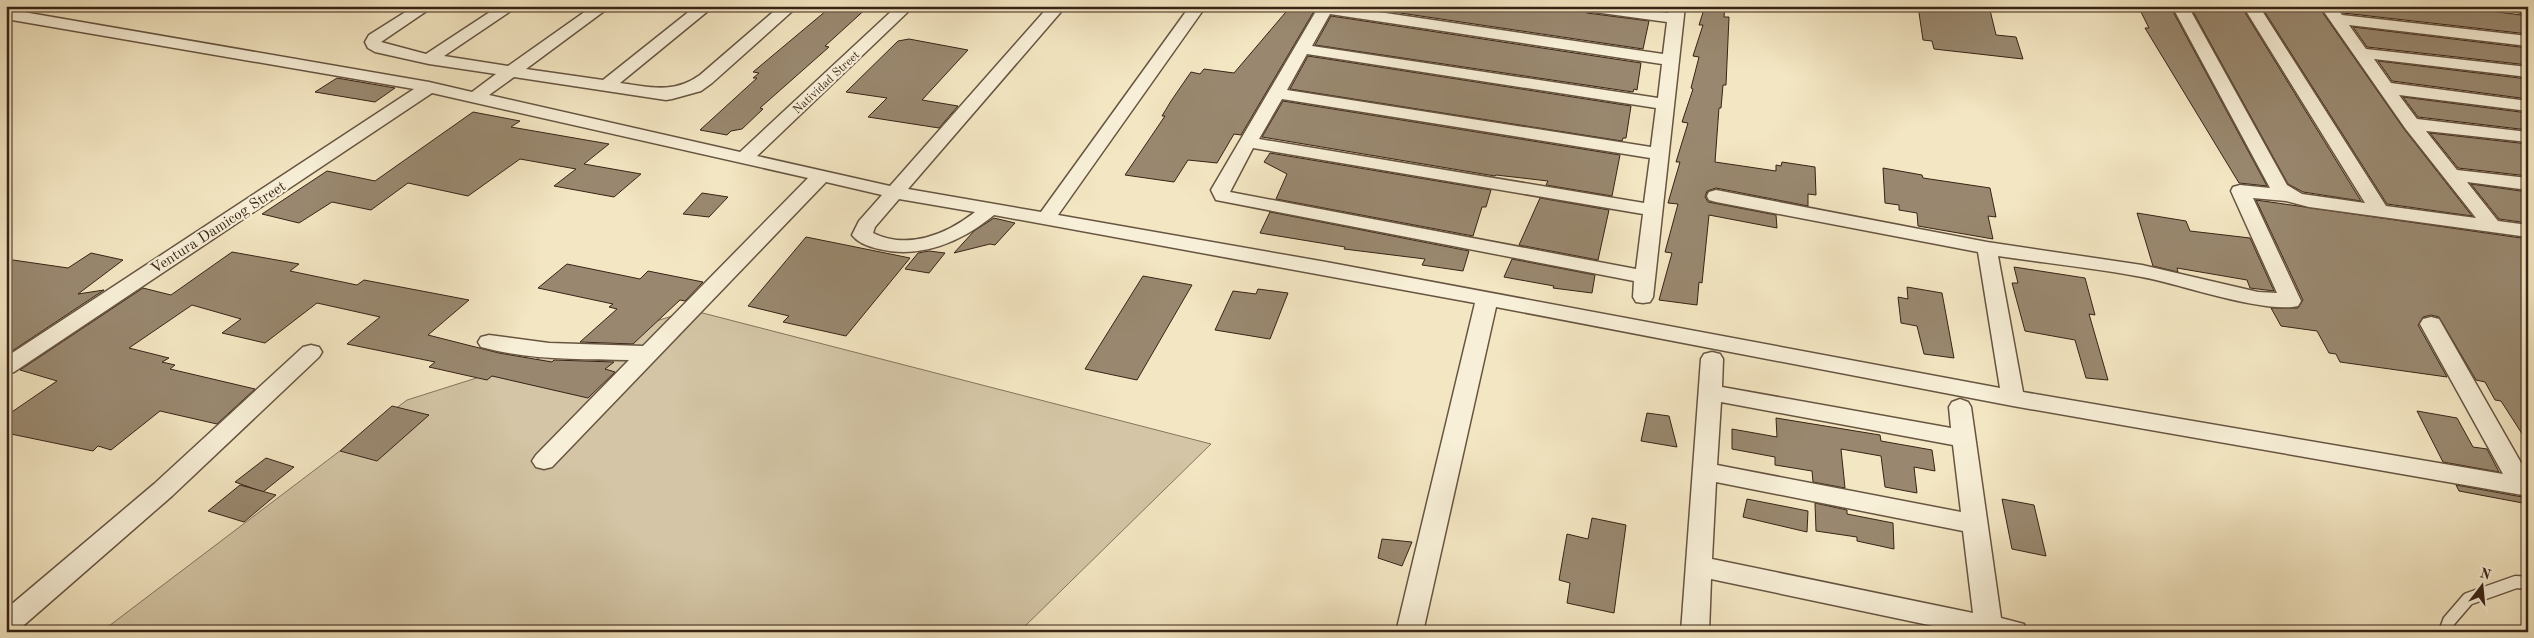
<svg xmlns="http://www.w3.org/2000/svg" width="2534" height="638" font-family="'Old Standard TT',serif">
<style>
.green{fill:#d3c5a5;stroke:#86745e}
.building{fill:#99886f;stroke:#382316}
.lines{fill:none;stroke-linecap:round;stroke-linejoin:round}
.lane-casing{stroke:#675441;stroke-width:15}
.street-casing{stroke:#675441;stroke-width:3}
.lane{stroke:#f7efd7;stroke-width:12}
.street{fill:#f7efd7;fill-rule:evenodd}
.labels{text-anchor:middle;stroke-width:4.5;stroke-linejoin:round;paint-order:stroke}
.far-street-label{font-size:12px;fill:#382316;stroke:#f7efd7}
.street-label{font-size:15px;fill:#382316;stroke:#f7efd7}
</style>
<rect width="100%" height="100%" fill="#f3e6c2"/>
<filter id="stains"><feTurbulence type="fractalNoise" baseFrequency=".004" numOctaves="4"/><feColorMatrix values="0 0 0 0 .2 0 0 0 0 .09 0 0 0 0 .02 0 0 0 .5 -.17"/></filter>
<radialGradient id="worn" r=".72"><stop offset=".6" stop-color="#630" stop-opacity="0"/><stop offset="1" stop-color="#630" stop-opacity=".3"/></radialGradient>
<path class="green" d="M 691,310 L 1211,444 L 1019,632 L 101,632 L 407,400 Z"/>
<g class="building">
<path d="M 834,6 L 869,6 L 825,46 L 829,47 L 760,108 L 763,109 L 742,129 L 731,131 L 727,135 L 700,130 L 757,78 L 753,78 L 759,73 L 753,72 L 827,10 Z"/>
<path d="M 1291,6 L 1317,6 L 1241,135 L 1234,134 L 1217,163 L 1188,160 L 1174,182 L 1125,175 L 1165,116 L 1162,116 L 1171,101 L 1191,72 L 1200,74 L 1204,69 L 1234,73 Z"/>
<path d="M 1353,6 L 1577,6 L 1587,13 L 1649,21 L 1643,49 Z"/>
<path d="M 1705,6 L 1725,6 L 1724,17 L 1729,17 L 1726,85 L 1723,85 L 1721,108 L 1719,108 L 1715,162 L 1776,171 L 1776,165 L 1781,166 L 1782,162 L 1815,167 L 1816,195 L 1808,194 L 1808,206 L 1716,188 L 1707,191 L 1705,197 L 1708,202 L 1776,215 L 1777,228 L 1709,215 L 1702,283 L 1699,282 L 1697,305 L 1659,300 L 1672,253 L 1665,252 L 1678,204 L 1668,203 L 1680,162 L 1676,162 L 1688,123 L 1682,122 L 1693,89 L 1691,88 L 1699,57 L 1693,56 L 1703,25 L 1699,25 Z"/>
<path d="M 1918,6 L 1989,6 L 1996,35 L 2016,37 L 2023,59 L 1934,49 L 1932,41 L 1923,40 Z"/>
<path d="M 2138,6 L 2170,6 L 2267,186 L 2239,183 L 2145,28 L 2149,28 Z"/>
<path d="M 2190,6 L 2241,6 L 2361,201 L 2303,192 L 2288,184 Z"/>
<path d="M 2261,6 L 2318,6 L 2404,129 L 2472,216 L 2387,204 Z"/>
<path d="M 2338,6 L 2448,6 L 2514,14 L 2528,16 L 2528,34 L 2343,13 Z"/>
<path d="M 1331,16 L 1641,63 L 1637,90 L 1634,89 L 1633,92 L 1315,45 Z"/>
<path d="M 2353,27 L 2528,48 L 2528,65 L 2367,47 Z"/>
<path d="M 909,39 L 968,50 L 922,100 L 958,106 L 939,128 L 868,117 L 887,98 L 846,92 L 898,41 Z"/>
<path d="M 1308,56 L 1631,106 L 1626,138 L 1623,138 L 1622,141 L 1290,89 Z"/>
<path d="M 2378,61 L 2528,79 L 2528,99 L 2392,81 Z"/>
<path d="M 337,78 L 395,88 L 375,102 L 315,92 Z"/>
<path d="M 2403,97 L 2528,113 L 2528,130 L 2418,117 Z"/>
<path d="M 1283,101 L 1620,155 L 1612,196 L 1546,185 L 1548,181 L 1496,175 L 1495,176 L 1262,137 Z"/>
<path d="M 473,112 L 520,121 L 511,127 L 609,144 L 584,164 L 641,174 L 614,197 L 554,186 L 576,169 L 520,159 L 468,196 L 408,183 L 371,210 L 332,202 L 299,223 L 262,214 L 327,171 L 375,181 Z"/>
<path d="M 2430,133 L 2528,144 L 2528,176 L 2458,168 Z"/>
<path d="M 1270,153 L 1491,190 L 1486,207 L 1482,207 L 1473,236 L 1276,199 L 1287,174 L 1264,162 Z"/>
<path d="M 1883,168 L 1922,175 L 1923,178 L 1990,188 L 1996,217 L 1988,216 L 1993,239 L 1918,226 L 1917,213 L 1899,210 L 1899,205 L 1885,203 Z"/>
<path d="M 2471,184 L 2528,192 L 2528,223 L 2499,219 Z"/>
<path d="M 702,193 L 728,197 L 709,217 L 683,214 Z"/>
<path d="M 1540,198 L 1609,210 L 1598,260 L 1519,245 Z"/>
<path d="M 2256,200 L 2528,239 L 2528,443 L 2501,401 L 2495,400 L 2485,382 L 2476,380 L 2439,317 L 2431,315 L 2423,317 L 2418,325 L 2447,377 L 2340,362 L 2336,354 L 2329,353 L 2317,331 L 2281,326 L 2271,308 L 2298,308 L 2303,300 Z"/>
<path d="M 1270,212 L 1469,251 L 1463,271 L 1422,265 L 1425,259 L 1344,249 L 1345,247 L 1260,233 Z"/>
<path d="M 2137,213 L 2186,221 L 2190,231 L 2250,238 L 2274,291 L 2250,288 L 2247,280 L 2177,268 L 2178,272 L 2153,266 Z"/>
<path d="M 994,218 L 1015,223 L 995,245 L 990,244 L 954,253 L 974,231 Z"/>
<path d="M 806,237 L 910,258 L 846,336 L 783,322 L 789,316 L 748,306 Z"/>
<path d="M 929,251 L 945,253 L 929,273 L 905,269 L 918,253 Z"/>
<path d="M 232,252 L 299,264 L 290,271 L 357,285 L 364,280 L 469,300 L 428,335 L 499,353 L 552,362 L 554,360 L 614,362 L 605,369 L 615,372 L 588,398 L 492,376 L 487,380 L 429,367 L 435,362 L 347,344 L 380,317 L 317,303 L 265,343 L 222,333 L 241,319 L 192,305 L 129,348 L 169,358 L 162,362 L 175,365 L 170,369 L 255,389 L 217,424 L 160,411 L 111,450 L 98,446 L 93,451 L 6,433 L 6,416 L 57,381 L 20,370 L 143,288 L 171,295 Z"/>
<path d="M 91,253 L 123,260 L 78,294 L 104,290 L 6,355 L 6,259 L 68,268 Z"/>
<path d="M 1512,259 L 1595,275 L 1592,293 L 1553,288 L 1554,286 L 1504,277 Z"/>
<path d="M 567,264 L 640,279 L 648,271 L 703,282 L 685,301 L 680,300 L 633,344 L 580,342 L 617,309 L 609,307 L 613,304 L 538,288 Z"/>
<path d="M 2014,267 L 2085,278 L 2095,315 L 2089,314 L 2108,380 L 2086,378 L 2075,340 L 2025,331 L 2012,283 L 2018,283 Z"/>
<path d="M 1143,276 L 1192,285 L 1137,380 L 1085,369 Z"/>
<path d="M 1907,287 L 1942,293 L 1954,358 L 1924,354 L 1917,326 L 1901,323 L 1898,297 L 1908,299 Z"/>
<path d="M 1258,289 L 1288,293 L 1270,339 L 1215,330 L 1233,291 L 1256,294 Z"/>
<path d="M 392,406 L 429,415 L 377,461 L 340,451 Z"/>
<path d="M 2417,411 L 2457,418 L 2473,447 L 2487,449 L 2499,472 L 2443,462 Z"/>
<path d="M 1647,413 L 1669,416 L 1677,447 L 1641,441 Z"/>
<path d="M 1776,418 L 1880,435 L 1881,441 L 1932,450 L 1935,471 L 1914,467 L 1917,493 L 1885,487 L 1881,456 L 1841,449 L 1845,488 L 1813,482 L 1812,471 L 1775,465 L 1775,457 L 1732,449 L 1732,429 L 1777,437 Z"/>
<path d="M 266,458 L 294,467 L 263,492 L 235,482 Z"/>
<path d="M 240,485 L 276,495 L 244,522 L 208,511 Z"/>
<path d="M 2456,485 L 2528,498 L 2528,504 L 2459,491 Z"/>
<path d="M 1747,499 L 1808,511 L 1807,532 L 1743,517 Z"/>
<path d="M 2002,499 L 2034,505 L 2046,556 L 2012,549 Z"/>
<path d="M 1815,503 L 1847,510 L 1847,514 L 1893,523 L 1894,549 L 1857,541 L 1857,537 L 1816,531 Z"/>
<path d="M 1592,518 L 1626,525 L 1614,613 L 1567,603 L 1570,583 L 1559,580 L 1567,534 L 1588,539 Z"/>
<path d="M 1382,539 L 1412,542 L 1402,566 L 1378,558 Z"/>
</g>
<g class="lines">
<g class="lane-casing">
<path id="lane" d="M 2445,632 L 2449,621 L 2468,599 L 2516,582 L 2528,583"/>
</g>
<g class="street-casing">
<g id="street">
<path d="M 415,6 L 434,6 L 381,42 L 426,54 L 499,6 L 518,6 L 444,56 L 508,66 L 593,6 L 611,6 L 526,69 L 603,80 L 696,6 L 714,6 L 620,83 C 650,87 674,94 700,75 L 780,6 L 798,6 L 712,83 L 701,91 L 672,99 L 666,100 L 514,77 L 489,95 L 740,152 L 897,6 L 914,6 L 757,156 L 890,186 L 1049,6 L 1066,6 L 908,189 L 1041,212 L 1190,6 L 1206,6 L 1058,215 L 1326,262 L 2000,388 L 1978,252 L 1716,202 L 1709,200 L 1707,196 L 1709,192 L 1716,190 L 1987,242 L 2142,265 L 2258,292 L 2277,293 L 2231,191 L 2233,187 L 2240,185 L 2270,188 L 2172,6 L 2188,6 L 2287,185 L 2302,194 L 2365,203 L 2243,6 L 2259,6 L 2386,206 L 2476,218 L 2405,128 L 2320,6 L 2336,6 L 2342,15 L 2528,36 L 2528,46 L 2349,25 L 2366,49 L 2528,67 L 2528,77 L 2374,59 L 2391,83 L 2528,101 L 2528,111 L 2399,95 L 2417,119 L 2528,132 L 2528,142 L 2426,131 L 2457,170 L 2528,178 L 2528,190 L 2467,182 L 2498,221 L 2528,225 L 2528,237 L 2309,207 L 2286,201 L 2253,198 L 2301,301 L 2298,306 C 2264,314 2180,284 2142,277 C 2094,268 2046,263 1998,256 L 2023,392 L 2503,474 L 2420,324 L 2423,319 L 2431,317 L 2439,319 L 2528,475 L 2528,496 L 2013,406 L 1496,307 L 1423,632 L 1396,632 L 1475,303 L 994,215 C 961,242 921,259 879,249 C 870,247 858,243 852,235 L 859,221 L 882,195 L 826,182 L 552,467 L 544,469 L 536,467 L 532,461 L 536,455 L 629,360 C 581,359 529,360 481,347 L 478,342 L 481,337 L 489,335 L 549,343 L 643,346 L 808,178 L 432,93 L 14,372 L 6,374 L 6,357 L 414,89 L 6,19 L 6,9 L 429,82 L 472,92 L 496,74 L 429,64 L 375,52 L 368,48 L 365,42 L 369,35 ZM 899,199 L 975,212 C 946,235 907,250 873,233 L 875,227 Z"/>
<path d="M 1319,6 L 1338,6 L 1663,54 L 1667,22 L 1587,11 L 1579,6 L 1621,6 L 1668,13 L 1669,6 L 1685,6 L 1653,297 L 1650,302 L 1643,303 L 1636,302 L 1633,297 L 1634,281 L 1216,200 L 1211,190 ZM 1330,14 L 1662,64 L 1658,98 L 1312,46 ZM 1307,54 L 1656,108 L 1651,147 L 1287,90 ZM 1282,99 L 1650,158 L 1644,203 L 1259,139 ZM 1253,148 L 1643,214 L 1636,269 L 1230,192 Z"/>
<path d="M 2500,6 L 2528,6 L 2528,14 L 2503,9 Z"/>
<path d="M 311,345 L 319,347 L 322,352 L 319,357 L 172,496 L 16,632 L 6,632 L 6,609 L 154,484 L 303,347 Z"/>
<path d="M 1712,352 L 1720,354 L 1723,359 L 1722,387 L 1951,428 L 1949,407 L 1952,402 L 1960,399 L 1968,402 L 1971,407 L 2001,618 L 2024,624 L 2027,632 L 1962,632 L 1711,579 L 1709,632 L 1681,632 L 1701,359 L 1704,354 ZM 1721,402 L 1953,445 L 1961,512 L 1717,465 ZM 1716,482 L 1963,531 L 1973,613 L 1712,559 Z"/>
</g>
</g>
<use href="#lane" class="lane"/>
<use href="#street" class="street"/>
</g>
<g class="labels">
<g class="far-street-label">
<text transform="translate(826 82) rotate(-43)" y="4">Natividad Street</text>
</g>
<g class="street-label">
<text transform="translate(218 227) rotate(-33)" y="5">Ventura Damicog Street</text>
</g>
</g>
<rect width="2534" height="638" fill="none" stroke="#f3e6c2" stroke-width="25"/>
<rect x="8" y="8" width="2519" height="623" fill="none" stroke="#382316" stroke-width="2.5"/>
<rect x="12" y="12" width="2509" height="613" fill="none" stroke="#382316"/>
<g transform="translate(2482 586) rotate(16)" stroke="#f7efd7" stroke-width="4" paint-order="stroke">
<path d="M0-4L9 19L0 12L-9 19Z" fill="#382316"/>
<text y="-8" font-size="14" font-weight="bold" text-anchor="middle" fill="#382316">N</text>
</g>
<rect width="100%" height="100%" filter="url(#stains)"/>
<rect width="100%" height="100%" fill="url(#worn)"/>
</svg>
